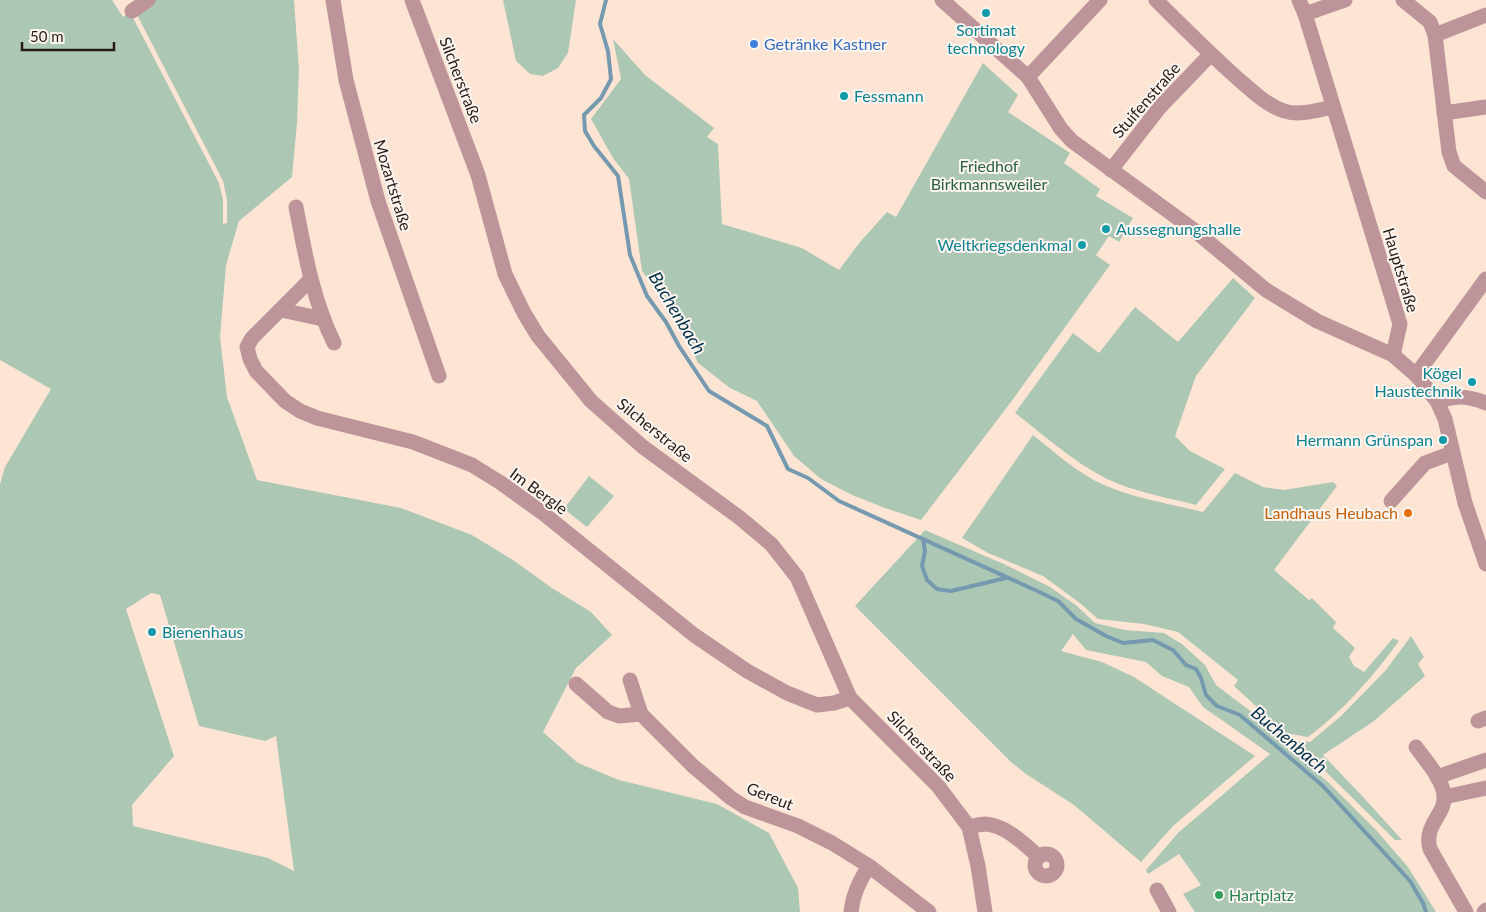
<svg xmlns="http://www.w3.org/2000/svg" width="1486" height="912" font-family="Lato,sans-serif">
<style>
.green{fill:#adc7b5;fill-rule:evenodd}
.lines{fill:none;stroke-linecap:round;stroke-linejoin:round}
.stream{stroke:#7599af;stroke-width:4}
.minor{stroke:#bd949a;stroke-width:15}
.culture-dot{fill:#0f9aa8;stroke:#fdf6f2;stroke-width:2}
.shop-dot{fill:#3f7fe0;stroke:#fdf6f2;stroke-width:2}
.food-dot{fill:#e8710a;stroke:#fdf6f2;stroke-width:2}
.leisure-dot{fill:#2e9e5b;stroke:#fdf6f2;stroke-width:2}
.labels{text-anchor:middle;stroke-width:4;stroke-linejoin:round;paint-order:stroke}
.culture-label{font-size:16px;fill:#0d838f;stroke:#fdf6f2;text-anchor:start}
.shop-label{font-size:16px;fill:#366cbe;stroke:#fdf6f2;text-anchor:start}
.street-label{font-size:16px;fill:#271c14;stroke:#fdf6f2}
.park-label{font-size:16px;fill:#27613f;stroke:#fdf6f2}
.food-label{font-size:16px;fill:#c56008;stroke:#fdf6f2;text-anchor:end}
.leisure-label{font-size:16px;fill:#27864d;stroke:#fdf6f2;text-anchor:start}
.water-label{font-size:18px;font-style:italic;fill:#00334b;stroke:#fdf6f2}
</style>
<rect width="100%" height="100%" fill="#fee5d3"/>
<g class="green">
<path d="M 0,0 L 112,0 L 123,17 L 130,12 L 219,183 L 223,200 L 223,224 L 227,223 L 227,200 L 223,181 L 135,11 L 149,0 L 294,0 L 299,70 L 297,123 L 292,177 L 239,221 L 226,265 L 220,337 L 227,397 L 257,480 L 401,508 L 472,535 L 516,562 L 552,588 L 591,612 L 612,635 L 576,668 L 543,732 L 578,763 L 619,780 L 717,804 L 769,833 L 798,888 L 800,912 L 0,912 L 0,484 L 5,467 L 51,389 L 0,360 ZM 151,593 L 160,595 L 199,726 L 265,741 L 276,736 L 294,871 L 268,858 L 133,826 L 132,805 L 174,756 L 126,609 Z"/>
<path d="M 503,0 L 576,0 L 568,53 L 558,68 L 543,76 L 530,74 L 516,61 Z"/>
<path d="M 613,39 L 645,75 L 714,128 L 707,137 L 718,144 L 722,224 L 802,248 L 839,270 L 860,242 L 887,212 L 896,217 L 983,63 L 1018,95 L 1008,112 L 1070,153 L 1064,163 L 1100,189 L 1096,196 L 1133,218 L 1119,242 L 1109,236 L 1096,255 L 1110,265 L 1008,406 L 921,520 L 885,508 L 852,495 L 821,479 L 794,456 L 757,401 L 730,388 L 698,363 L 677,319 L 642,271 L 629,179 L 613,158 L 591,119 L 621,79 Z"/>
<path d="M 1233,278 L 1255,298 L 1196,376 L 1175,436 L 1190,451 L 1225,469 L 1196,505 C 1166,497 1133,492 1105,478 C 1072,461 1044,435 1015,413 L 1073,333 L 1099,353 L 1135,307 L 1178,342 Z"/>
<path d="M 1033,435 C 1052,450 1071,467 1092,479 C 1125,497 1167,503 1203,512 L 1235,473 L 1263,487 L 1284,490 L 1333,482 L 1337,486 L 1274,570 L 1309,600 L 1312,598 L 1336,622 L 1333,628 L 1355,648 L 1349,657 L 1354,666 L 1364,672 L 1393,638 L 1399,641 C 1373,677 1343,711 1308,737 L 1285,733 L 1234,686 L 1238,680 L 1178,632 L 1144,624 L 1098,619 L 1081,604 L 1043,576 L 988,553 L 962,538 Z"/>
<path d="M 589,476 L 614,496 L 587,527 L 564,509 Z"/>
<path d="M 925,530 L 1006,565 L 1050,587 L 1077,606 L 1095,623 L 1125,630 L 1164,633 L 1182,644 L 1205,665 L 1216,685 L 1270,726 L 1275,737 L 1329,783 L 1376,830 L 1408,867 L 1436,912 L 1195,912 L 1183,894 L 1201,885 L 1179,854 L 1148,874 L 1146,870 L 1178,833 L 1270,754 L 1203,707 L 1189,687 L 1162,676 L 1146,662 L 1086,650 L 1073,634 L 1061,651 L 1102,662 L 1134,677 L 1255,756 L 1173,826 L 1141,862 L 1074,805 L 1026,774 L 1011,762 L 855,606 Z"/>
<path d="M 1411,636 L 1424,657 L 1418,664 L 1425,676 L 1374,721 L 1323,755 L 1365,799 L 1402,840 L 1395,840 L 1313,759 L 1291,741 L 1310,742 L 1341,716 L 1386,670 Z"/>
</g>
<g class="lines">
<g class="stream">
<path d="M 606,0 L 600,24 L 608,51 L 611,79 L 601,98 L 584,115 L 585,131 L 594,146 L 618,176 L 630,255 L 647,296 L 666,322 L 679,346 L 709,391 L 767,426 L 788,469 L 808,478 L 839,501 L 1035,590 L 1058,601 L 1076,619 L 1106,636 L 1123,643 L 1153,640 L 1173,650 L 1186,665 L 1196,669 L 1201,678 L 1206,695 L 1217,706 L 1240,715 L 1323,786 L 1410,881 L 1423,903 L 1426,912"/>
<path d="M 923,539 L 925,551 L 922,566 L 927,580 L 937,589 L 951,591 L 1006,578"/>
</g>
<g class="minor">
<path d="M 333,0 L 346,80 L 378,201 L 439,376"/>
<path d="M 412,0 L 478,175 L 505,274 L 524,313 L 538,336 L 591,401 L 643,447 L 740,518 L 771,544 L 797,577 L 850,698 L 938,786 L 969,827 L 978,866 L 985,912"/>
<path d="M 942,0 L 1028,77 L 1061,129 L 1072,141 L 1194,230 L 1266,290 L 1317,321 L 1393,355 L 1416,375 L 1437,401 L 1445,419 L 1465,503 L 1486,564"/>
<path d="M 1156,0 C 1183,27 1209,53 1237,78 C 1251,90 1266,105 1284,111 C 1299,116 1318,110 1333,107"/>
<path d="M 1299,0 L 1305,14 L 1400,324 L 1393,355"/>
<path d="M 1403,0 L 1430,22 L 1435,35 L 1449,152 L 1454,166 L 1486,192"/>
<path d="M 132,11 L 148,0"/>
<path d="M 1305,14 L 1345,0"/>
<path d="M 1435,35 L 1486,15"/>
<path d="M 1028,77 L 1100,0"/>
<path d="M 1444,113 L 1486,107"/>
<path d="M 1111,170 L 1160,107 L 1210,55"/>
<path d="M 296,207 C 305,254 313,300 334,343"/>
<path d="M 311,279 L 252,338 L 247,347 L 250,359 L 256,371 L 285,401 L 300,411 L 317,418 L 413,442 L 472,465 L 501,483 L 544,514 L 694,635 L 747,671 L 787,693 L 817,705 L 834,703 L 850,698"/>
<path d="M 281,310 L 323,319"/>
<path d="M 1416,375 L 1486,279"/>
<path d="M 1437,401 C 1459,396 1465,395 1486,403"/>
<path d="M 1391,501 L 1425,463 L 1452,453"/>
<path d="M 630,680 L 641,714 L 693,766 L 731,798 L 745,807 L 798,826 L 832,843 L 869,866 L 929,912"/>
<path d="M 576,684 L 608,712 L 619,716 L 641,714"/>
<path d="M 1478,721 L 1486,718"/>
<path d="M 1416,747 C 1426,761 1441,777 1444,794 C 1447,814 1423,824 1430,849 L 1466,912"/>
<path d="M 1437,777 L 1486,760"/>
<path d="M 1444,797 L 1486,788"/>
<path d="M 969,827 C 974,826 980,824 985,824 C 1006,825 1024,844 1039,857"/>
<circle cx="1046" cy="865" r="11"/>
<path d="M 1157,890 L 1169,912"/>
<path d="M 851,912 C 853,894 859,882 869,866"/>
<path d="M 1484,912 L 1486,910"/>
</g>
</g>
<g class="culture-dot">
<circle cx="986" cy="13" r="5"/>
<circle cx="844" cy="96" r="5"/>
<circle cx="1106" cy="229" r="5"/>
<circle cx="1082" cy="245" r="5"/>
<circle cx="1472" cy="382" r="5"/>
<circle cx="1443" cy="440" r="5"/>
<circle cx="152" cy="632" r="5"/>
</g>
<circle class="shop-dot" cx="754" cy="44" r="5"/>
<circle class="food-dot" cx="1408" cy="513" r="5"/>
<circle class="leisure-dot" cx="1219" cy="895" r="5"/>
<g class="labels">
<g class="culture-label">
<text x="986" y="36" text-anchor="middle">Sortimat<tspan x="986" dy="18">technology</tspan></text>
<text x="854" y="102">Fessmann</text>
<text x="1116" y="235">Aussegnungshalle</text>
<text x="1072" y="251" text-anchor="end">Weltkriegsdenkmal</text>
<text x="1462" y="379" text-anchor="end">Kögel<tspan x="1462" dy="18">Haustechnik</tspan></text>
<text x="1433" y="446" text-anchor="end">Hermann Grünspan</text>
<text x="162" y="638">Bienenhaus</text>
</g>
<g class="shop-label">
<text x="764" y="50">Getränke Kastner</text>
</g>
<g class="street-label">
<text transform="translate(461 80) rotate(69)" y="6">Silcherstraße</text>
<text transform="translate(1146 100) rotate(-49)" y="6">Stuifenstraße</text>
<text transform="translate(393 185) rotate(73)" y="6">Mozartstraße</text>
<text transform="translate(1401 270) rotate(73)" y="6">Hauptstraße</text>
<text transform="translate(655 430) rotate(39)" y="6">Silcherstraße</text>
<text transform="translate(539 491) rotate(36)" y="6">Im Bergle</text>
<text transform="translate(922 746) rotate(46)" y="6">Silcherstraße</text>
<text transform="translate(770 796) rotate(22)" y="6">Gereut</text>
</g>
<g class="park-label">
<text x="989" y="172">Friedhof<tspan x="989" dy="18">Birkmannsweiler</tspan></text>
</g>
<g class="food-label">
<text x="1398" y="519">Landhaus Heubach</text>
</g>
<g class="leisure-label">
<text x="1229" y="901">Hartplatz</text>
</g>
<g class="water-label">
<text transform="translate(677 313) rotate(59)" y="6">Buchenbach</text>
<text transform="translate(1289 740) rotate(40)" y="6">Buchenbach</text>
</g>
</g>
<path d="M22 42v8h92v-8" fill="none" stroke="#271c14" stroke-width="2.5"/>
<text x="30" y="42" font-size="15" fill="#271c14" stroke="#fdf6f2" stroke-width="4" paint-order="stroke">50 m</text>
</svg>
